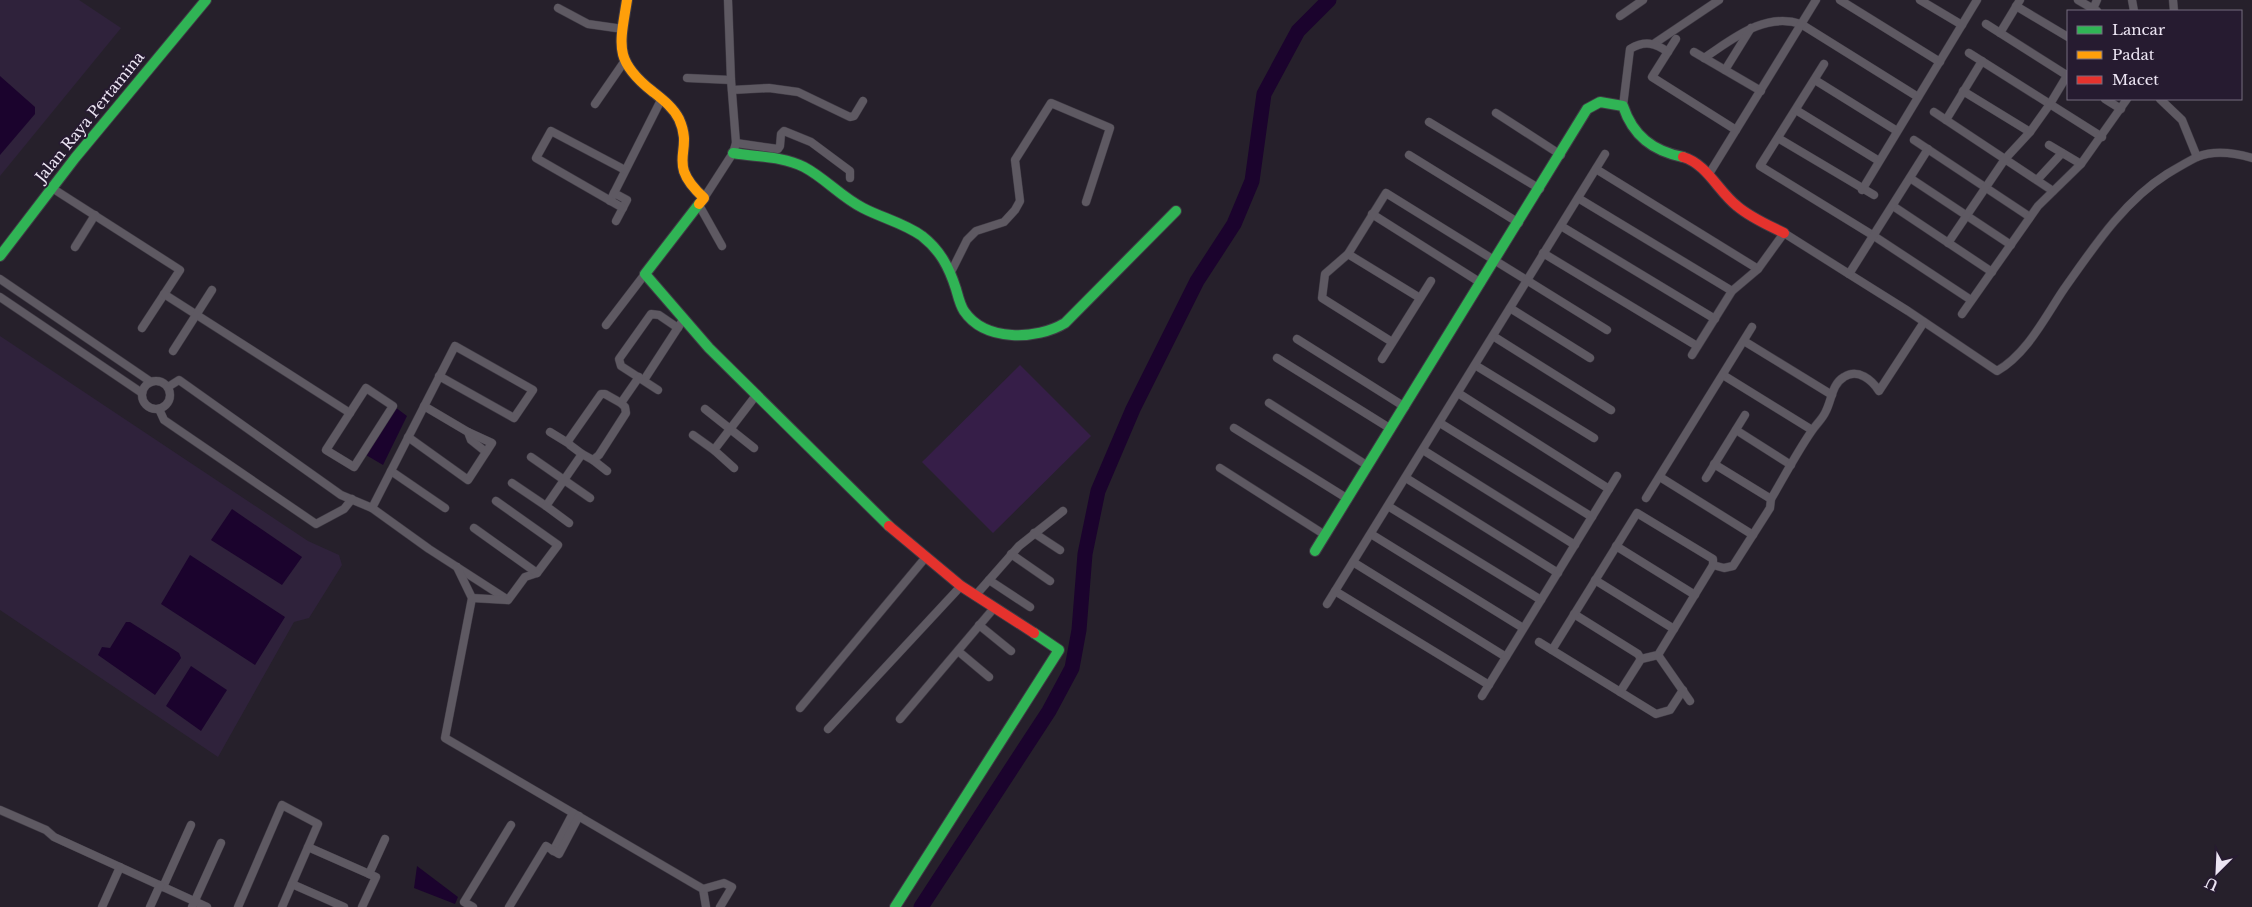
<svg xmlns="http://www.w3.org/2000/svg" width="2252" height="907" font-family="'Libre Baskerville',serif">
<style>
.built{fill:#2f223b}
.green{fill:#361e48}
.water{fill:#1b032d}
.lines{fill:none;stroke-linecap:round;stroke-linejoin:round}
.river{stroke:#1b032d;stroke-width:15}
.street-casing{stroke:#3f3a44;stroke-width:9}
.fast-casing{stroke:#3f3a44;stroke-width:12}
.slow-casing{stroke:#3f3a44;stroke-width:12}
.jam-casing{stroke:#3f3a44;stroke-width:12}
.street{stroke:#5e5962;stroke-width:8}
.fast{stroke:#30b455;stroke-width:10}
.slow{stroke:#ff9f0a;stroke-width:10}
.jam{stroke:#e5322d;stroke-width:10}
.labels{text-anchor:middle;stroke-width:4;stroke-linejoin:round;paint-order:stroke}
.street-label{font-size:15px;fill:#ece5f3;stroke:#261b30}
</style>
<rect width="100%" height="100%" fill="#26202b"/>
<g class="built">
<path d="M 0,0 L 79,0 L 121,28 L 0,176 Z"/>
<path d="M 0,336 L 308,541 L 339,555 L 342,565 L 309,618 L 294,622 L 218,757 L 0,610 Z"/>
</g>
<path class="green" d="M 1020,365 L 1091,436 L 993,533 L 922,462 Z"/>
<g class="water">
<path d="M 0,76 L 35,107 L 35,114 L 0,155 Z"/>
<path d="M 395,407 L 407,416 L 383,465 L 366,455 Z"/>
<path d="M 232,509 L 302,557 L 282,585 L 211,540 Z"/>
<path d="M 190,555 L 285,617 L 255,665 L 161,604 Z"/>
<path d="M 126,622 L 130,622 L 179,653 L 181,658 L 155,695 L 98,655 L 102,647 L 110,648 Z"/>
<path d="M 191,666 L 227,690 L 201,731 L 166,706 Z"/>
<path d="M 417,866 L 458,897 L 455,904 L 414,888 Z"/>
</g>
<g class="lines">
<path class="river" d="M 921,907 L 1049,711 L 1072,668 L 1079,630 L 1085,554 L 1098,491 L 1133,409 L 1197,281 L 1234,224 L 1252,181 L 1264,94 L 1298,31 L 1329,0"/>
<g class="street-casing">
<g id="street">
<path d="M 1840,0 L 1940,62"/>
<path d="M 1920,0 L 1962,25"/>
<path d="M 2078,0 L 2097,11"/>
<path d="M 2132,0 L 2134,11"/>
<path d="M 2173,0 L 2174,11"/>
<path d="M 2016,6 L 2068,37"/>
<path d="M 558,8 L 588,24 L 623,29"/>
<path d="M 2093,9 L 2097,0"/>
<path d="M 1620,16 L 1643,0"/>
<path d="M 1986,24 L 2068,76"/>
<path d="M 2000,33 L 2020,0"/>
<path d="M 1676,39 L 1652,77 L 1736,130"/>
<path d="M 1655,43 L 1719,0"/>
<path d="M 1694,52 L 1761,91"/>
<path d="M 1969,53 L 2102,137"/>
<path d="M 1704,58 C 1733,39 1764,12 1801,24 L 1918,97"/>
<path d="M 1824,64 L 1760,166 L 1874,236 L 1971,300"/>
<path d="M 1725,70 L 1751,28"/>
<path d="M 687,78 L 731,80"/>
<path d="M 1815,80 L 1897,131"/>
<path d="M 732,90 L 769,88 L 798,92 L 850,117 L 854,116 L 863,101"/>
<path d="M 1963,91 L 2030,132"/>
<path d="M 2105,99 L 2121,109"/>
<path d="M 2160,99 L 2182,120 L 2197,157 C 2214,150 2235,153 2252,158"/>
<path d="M 595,104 L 624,62"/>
<path d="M 1623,106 L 1630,49 C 1645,40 1655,43 1668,52"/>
<path d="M 1796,110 L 1879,161"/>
<path d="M 1934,112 L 2053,191"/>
<path d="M 1496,113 L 1561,155"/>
<path d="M 1946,120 L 1982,61"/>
<path d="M 1429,122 L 1540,189"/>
<path d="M 1778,138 L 1874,195"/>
<path d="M 1914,140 L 2030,217"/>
<path d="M 736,143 L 778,149 L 780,146 L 781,134 L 784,131 L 811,142 L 850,171 L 850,178"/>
<path d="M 2049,145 L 2081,164"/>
<path d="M 1409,155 L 1519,223"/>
<path d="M 1596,169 L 1758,269"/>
<path d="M 1709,174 L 1816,0"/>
<path d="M 1910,178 L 2011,245"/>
<path d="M 2037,180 L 2062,153"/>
<path d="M 52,188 L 180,270 L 142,328"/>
<path d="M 1862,190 L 1977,0"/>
<path d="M 614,193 L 627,200 L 616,221"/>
<path d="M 704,198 L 733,153 L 736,143 L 731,80 L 728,0"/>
<path d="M 1578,198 L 1732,291"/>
<path d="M 610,201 L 661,100"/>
<path d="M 699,205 L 722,246"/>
<path d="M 1893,206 L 1992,272"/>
<path d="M 623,208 L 536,158 L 551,131 L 625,170"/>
<path d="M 1372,214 L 1481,283"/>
<path d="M 1561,226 L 1715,319"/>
<path d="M 1948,243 L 2005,159 L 2030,132 L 2050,104 L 2068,74"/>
<path d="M 75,247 L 95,215"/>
<path d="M 1543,253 L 1697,346"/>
<path d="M 1348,254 L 1420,298"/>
<path d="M 950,274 L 967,240 L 976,231 L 1004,222 L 1015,210 L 1020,201 L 1015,160 L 1051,103 L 1110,128 L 1086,202"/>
<path d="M 1849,274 L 1908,311 L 1997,371 C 2027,354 2045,317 2064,289 C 2093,248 2124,201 2167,174 C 2177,168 2187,162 2197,157"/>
<path d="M 0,279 L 151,382"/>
<path d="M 164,294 L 350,413"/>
<path d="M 0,297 L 142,393"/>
<path d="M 1510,308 L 1590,358"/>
<path d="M 1962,314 L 2038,206 L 2081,164 L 2127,99"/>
<path d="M 606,325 L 645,274"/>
<path d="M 1493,336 L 1611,410"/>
<path d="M 1297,339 L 1405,407"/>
<path d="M 1744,341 L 1832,395"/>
<path d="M 1392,342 L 1322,298 L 1325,274 L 1348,254 L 1386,193 L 1607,330"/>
<path d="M 173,351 L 212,290"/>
<path d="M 1692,355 L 1732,291 L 1758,269 L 1784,233 L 1849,274 L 1928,149"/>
<path d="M 1277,358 L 1391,429"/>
<path d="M 1382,359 L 1431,281"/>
<path d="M 1475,365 L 1594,438"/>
<path d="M 1723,375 L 1812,430"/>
<path d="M 644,380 L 681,323"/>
<circle cx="156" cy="395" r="14"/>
<path d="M 168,387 L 179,380 L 341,495 L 372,508 L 429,549 L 508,600 L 525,577 L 537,573 L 558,545 L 496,501"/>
<path d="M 366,388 L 393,406 L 354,467 L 326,450 Z"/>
<path d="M 658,390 L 621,366 L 619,359 L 651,314 L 659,315 L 678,328"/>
<path d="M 1458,393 L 1609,489"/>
<path d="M 1269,403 L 1368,466"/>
<path d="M 424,406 L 468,432 L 471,440 L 486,452"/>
<path d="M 159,409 L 164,420 L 316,524 L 344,509 L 352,499"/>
<path d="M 705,409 L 754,448"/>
<path d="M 1440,423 L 1592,517"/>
<path d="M 1234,428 L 1348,499"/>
<path d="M 1736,430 L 1791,465"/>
<path d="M 550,432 L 568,443"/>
<path d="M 693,435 L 714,450"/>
<path d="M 408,437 L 468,480 L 492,443 L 468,432"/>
<path d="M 1423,450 L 1575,545"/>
<path d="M 582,454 L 570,445 L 568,441 L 601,394 L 605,394 L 621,403"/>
<path d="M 531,457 L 590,498"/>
<path d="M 593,460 L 607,471"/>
<path d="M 1714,464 L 1771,499"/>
<path d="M 734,468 L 714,450 L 757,394"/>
<path d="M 1220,468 L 1325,535"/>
<path d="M 391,471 L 445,508"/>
<path d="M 1660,477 L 1753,535"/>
<path d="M 1406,478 L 1558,573"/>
<path d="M 1706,478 L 1745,415"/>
<path d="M 512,483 L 546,506"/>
<path d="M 1646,498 L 1752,327"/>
<path d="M 1388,506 L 1541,600"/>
<path d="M 372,508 L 455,346 L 533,390 L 514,418 L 439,376"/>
<path d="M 569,523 L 546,506 L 582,454 L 593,460 L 599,455 L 626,413 L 625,407 L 621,403 L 639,377"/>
<path d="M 474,528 L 537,573"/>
<path d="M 1034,533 L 1060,550"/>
<path d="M 1371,534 L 1523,628"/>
<path d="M 1616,546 L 1695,595"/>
<path d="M 1011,554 L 1050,581"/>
<path d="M 1353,562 L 1506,657"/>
<path d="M 1713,565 L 1724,568 L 1733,566 L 1770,508 L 1771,499 C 1784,477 1796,454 1811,432 C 1816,424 1822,420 1826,411 C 1832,399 1832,384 1844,377 C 1858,368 1872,380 1879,391 L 1924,322"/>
<path d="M 457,567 L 472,598 L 445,738 L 696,885 L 703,889 L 706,907"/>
<path d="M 989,580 L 1030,607"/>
<path d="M 1595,580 L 1674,629"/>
<path d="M 1335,591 L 1489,685"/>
<path d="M 975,596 L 1019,546 L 1063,511"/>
<path d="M 472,598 L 507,600"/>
<path d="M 1327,604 L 1605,154"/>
<path d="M 1574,614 L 1638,654 L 1641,659"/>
<path d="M 979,625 L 1011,651"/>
<path d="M 1539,642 L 1656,714 L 1670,710 L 1683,690"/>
<path d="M 1552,650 L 1637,513 L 1713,559 L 1713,565 L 1658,655 L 1641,659 L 1620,692"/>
<path d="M 958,651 L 989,677"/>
<path d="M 1658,655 L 1690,701"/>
<path d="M 1482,696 L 1617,476"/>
<path d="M 800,708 L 926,557"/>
<path d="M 900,719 L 994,608"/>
<path d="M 828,729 L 961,586"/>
<path d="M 0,810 L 46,830 L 54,837 L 207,907"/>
<path d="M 308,847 L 376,877 L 362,907"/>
<path d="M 553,851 L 573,813"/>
<path d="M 369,874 L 385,839"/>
<path d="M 292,884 L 344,907"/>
<path d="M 163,887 L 191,825"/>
<path d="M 703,889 L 724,883 L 732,887 L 720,907"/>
<path d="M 102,907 L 120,867"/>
<path d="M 150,907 L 160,885"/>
<path d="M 192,907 L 221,843"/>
<path d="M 238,907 L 282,805 L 318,824 L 282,907"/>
<path d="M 473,907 L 464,902 L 511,825"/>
<path d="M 509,907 L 546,846 L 559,854 L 579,816"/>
</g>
</g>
<g class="fast-casing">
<g id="fast">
<path d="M 733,153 C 756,157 782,156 804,167 C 825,178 841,197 863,208 C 882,218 904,223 922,236 C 940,250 949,267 956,289 C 958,296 960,305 964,311 C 985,342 1037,340 1065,323 L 1176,211"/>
<path d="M 699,204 L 645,274 L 709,348 L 889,526"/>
<path d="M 0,256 L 75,158 L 206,0"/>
<path d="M 1315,551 L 1587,109 L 1600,102 L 1623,106 C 1633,136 1653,151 1683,157"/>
<path d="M 895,907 L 1059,650 L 1034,633"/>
</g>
</g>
<g class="slow-casing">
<path id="slow" d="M 627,0 C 620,45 613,60 652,91 C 662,99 673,107 679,119 C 695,154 664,161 704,198 L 699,204"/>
</g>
<g class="jam-casing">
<g id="jam">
<path d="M 1683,157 C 1707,164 1718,191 1737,206 C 1751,218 1768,225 1784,233"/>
<path d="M 889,526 L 961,586 L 1034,633"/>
</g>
</g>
<use href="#street" class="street"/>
<use href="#fast" class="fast"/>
<use href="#slow" class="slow"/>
<use href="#jam" class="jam"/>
</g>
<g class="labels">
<g class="street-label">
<text transform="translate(90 117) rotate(-51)" y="5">Jalan Raya Pertamina</text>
</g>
</g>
<rect x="2067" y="10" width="175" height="90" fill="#261b30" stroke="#756c7e"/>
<rect x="2077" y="26" width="25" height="8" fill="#30b455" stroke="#756c7e"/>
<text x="2112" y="35" font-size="15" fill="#ece5f3">Lancar</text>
<rect x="2077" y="51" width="25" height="8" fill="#ff9f0a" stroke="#756c7e"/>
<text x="2112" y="60" font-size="15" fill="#ece5f3">Padat</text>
<rect x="2077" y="76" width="25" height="8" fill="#e5322d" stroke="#756c7e"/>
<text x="2112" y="85" font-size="15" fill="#ece5f3">Macet</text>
<g transform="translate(2217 872) rotate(204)" stroke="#261b30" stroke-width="4" paint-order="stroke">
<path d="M0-4L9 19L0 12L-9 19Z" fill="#ece5f3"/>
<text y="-8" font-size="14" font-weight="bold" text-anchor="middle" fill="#ece5f3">U</text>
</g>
</svg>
